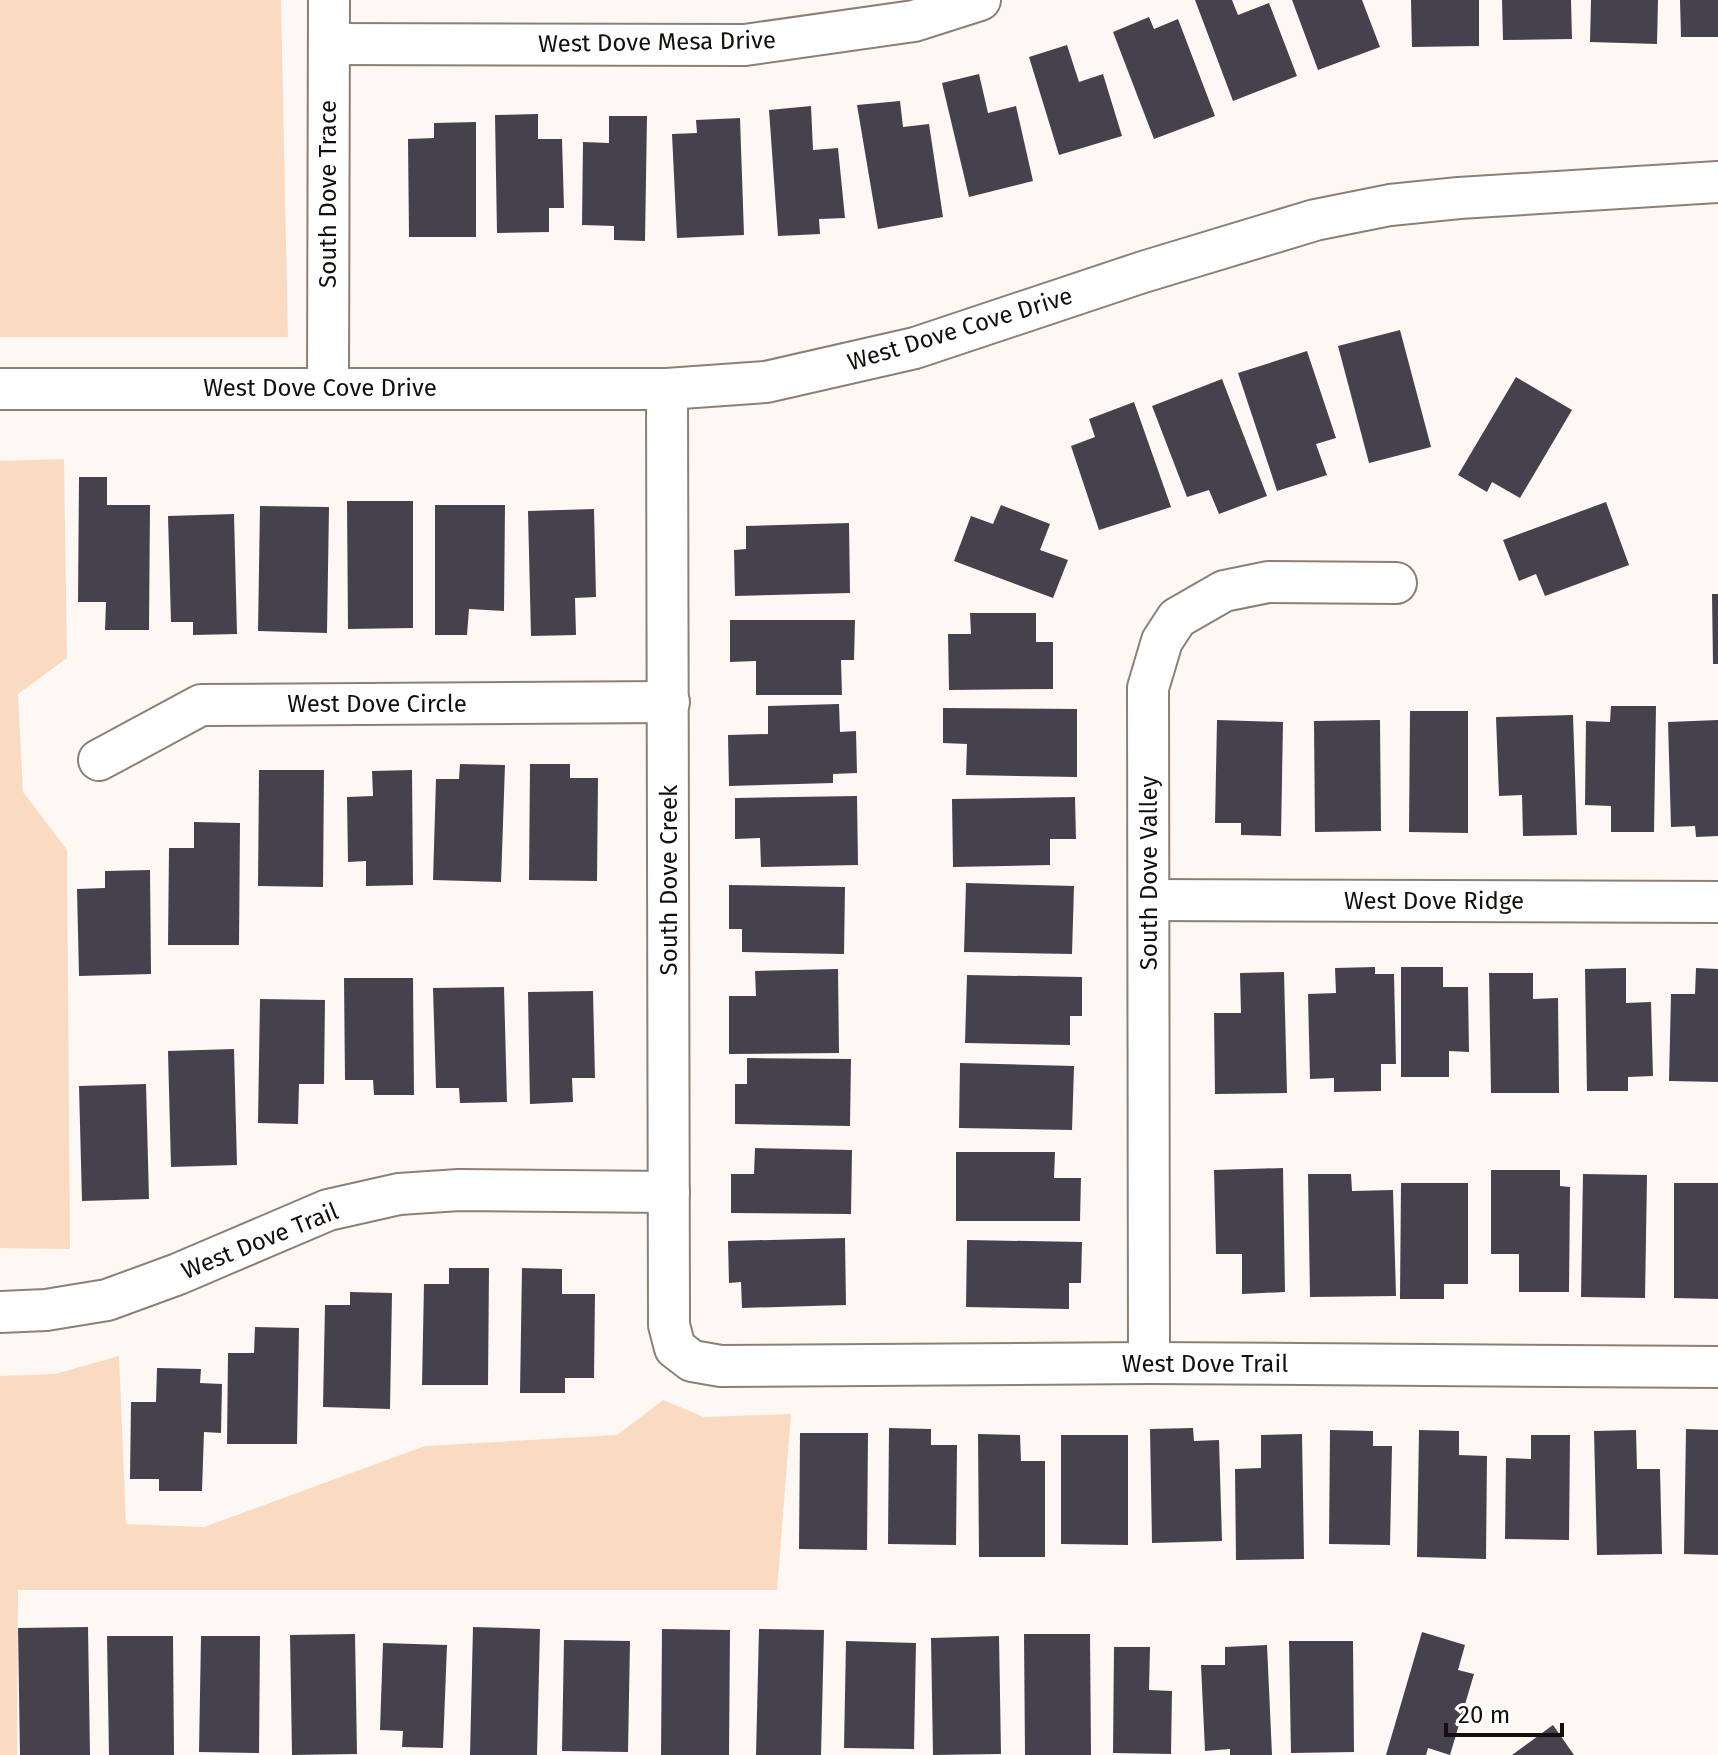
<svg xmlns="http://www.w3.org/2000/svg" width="1718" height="1755" font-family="'Fira Sans',sans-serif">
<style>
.green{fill:#fadbc2}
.building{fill:#45424e}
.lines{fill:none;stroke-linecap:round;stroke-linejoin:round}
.minor-casing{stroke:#8c8076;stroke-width:44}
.minor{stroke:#fff;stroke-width:40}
.labels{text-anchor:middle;stroke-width:8;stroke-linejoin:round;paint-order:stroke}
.street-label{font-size:24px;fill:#140f0c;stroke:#fff}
</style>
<rect width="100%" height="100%" fill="#fef8f4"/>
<g class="green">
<path d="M 0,0 L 281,0 L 288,337 L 0,337 Z"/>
<path d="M 64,459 L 67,658 L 18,694 L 23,792 L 67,850 L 70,1249 L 0,1248 L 0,461 Z"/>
<path d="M 119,1356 L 126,1524 L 204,1527 L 425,1446 L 617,1435 L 663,1400 L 704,1417 L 791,1414 L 777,1590 L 18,1590 L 17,1755 L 0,1755 L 0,1376 L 55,1374 Z"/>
</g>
<g class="building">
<path d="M 1195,0 L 1232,0 L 1238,15 L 1269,3 L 1297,76 L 1233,101 Z"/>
<path d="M 1292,0 L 1362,0 L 1380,47 L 1318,70 Z"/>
<path d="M 1411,0 L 1479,0 L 1479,46 L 1412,47 Z"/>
<path d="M 1502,0 L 1571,0 L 1572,39 L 1503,40 Z"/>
<path d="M 1591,0 L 1658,0 L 1657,44 L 1590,42 Z"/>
<path d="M 1680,0 L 1718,0 L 1718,37 L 1681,37 Z"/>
<path d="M 1149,17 L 1154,29 L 1178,19 L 1215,116 L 1154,139 L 1113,32 Z"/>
<path d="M 1067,45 L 1079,82 L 1103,74 L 1122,136 L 1059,155 L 1029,57 Z"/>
<path d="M 979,74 L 988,113 L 1016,106 L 1033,181 L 969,197 L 942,83 Z"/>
<path d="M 900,101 L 903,127 L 929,124 L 943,217 L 878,229 L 857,105 Z"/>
<path d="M 811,106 L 813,150 L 838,148 L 845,218 L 819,219 L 820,234 L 778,236 L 769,110 Z"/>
<path d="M 538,114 L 538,139 L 562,139 L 564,208 L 549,208 L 549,232 L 497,233 L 495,115 Z"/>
<path d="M 609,116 L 647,116 L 645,241 L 614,240 L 614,226 L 582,225 L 583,142 L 609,143 Z"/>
<path d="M 740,118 L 744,235 L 677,238 L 672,134 L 697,133 L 696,120 Z"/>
<path d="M 476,122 L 476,237 L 409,237 L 408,139 L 434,138 L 434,123 Z"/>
<path d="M 1400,330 L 1431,447 L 1369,463 L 1338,346 Z"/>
<path d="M 1307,351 L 1336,438 L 1316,444 L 1327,475 L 1277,491 L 1238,373 Z"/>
<path d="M 1516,377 L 1572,410 L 1520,498 L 1492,482 L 1487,492 L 1458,475 Z"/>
<path d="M 1222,379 L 1267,496 L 1219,514 L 1209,490 L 1187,497 L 1152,406 Z"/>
<path d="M 1134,402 L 1171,507 L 1099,530 L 1071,446 L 1095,437 L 1089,419 Z"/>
<path d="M 79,477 L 107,477 L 107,505 L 150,505 L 149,630 L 105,630 L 106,602 L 78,602 Z"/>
<path d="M 347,501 L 413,501 L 413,628 L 348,629 Z"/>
<path d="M 1606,502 L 1629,565 L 1545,596 L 1536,574 L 1519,581 L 1503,540 Z"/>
<path d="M 435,505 L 505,505 L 504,611 L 469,609 L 467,635 L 435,635 Z"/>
<path d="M 1001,505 L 1050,524 L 1040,550 L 1068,560 L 1053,598 L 954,561 L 971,516 L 993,524 Z"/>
<path d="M 260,506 L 329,507 L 327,633 L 258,631 Z"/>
<path d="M 594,509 L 596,597 L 575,598 L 576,635 L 531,636 L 528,511 Z"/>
<path d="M 234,514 L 237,634 L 193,635 L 193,622 L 171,622 L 168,516 Z"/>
<path d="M 849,523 L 850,593 L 735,596 L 734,550 L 746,549 L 746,526 Z"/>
<path d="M 1712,594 L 1718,594 L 1718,664 L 1713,664 Z"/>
<path d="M 970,613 L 1036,613 L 1036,642 L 1053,642 L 1053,689 L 949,690 L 948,634 L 971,634 Z"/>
<path d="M 730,620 L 855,620 L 854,660 L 841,660 L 842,695 L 756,695 L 756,661 L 730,662 Z"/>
<path d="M 839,704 L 840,732 L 856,731 L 857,773 L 833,774 L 833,783 L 729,786 L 728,735 L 768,734 L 768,706 Z"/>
<path d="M 1611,706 L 1656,706 L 1654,832 L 1611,832 L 1611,806 L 1585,805 L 1586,721 L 1610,722 Z"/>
<path d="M 943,708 L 1077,709 L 1077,777 L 966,775 L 967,744 L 943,743 Z"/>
<path d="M 1410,711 L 1468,711 L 1468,833 L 1409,832 Z"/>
<path d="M 1573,715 L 1577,835 L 1523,836 L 1522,795 L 1499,796 L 1496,717 Z"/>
<path d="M 1217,720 L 1283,722 L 1281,836 L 1241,835 L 1241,823 L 1215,823 Z"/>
<path d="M 1380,720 L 1381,831 L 1315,832 L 1314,721 Z"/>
<path d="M 1718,720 L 1718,836 L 1696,837 L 1695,826 L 1671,827 L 1668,722 Z"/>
<path d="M 460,764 L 505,765 L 501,882 L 433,880 L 436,779 L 459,779 Z"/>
<path d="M 530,764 L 570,764 L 570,778 L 598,778 L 597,881 L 529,880 Z"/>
<path d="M 259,770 L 324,770 L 323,887 L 258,886 Z"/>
<path d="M 412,770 L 413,885 L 366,886 L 366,861 L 348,862 L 347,797 L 373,796 L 372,771 Z"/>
<path d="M 857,796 L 858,865 L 761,867 L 760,838 L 735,839 L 735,798 Z"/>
<path d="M 1075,797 L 1076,839 L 1050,839 L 1050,865 L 953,867 L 952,799 Z"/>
<path d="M 194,822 L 240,823 L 239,945 L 168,945 L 169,848 L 194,848 Z"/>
<path d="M 150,870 L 151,974 L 79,976 L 77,889 L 105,888 L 105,871 Z"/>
<path d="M 966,883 L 1074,886 L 1072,954 L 964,952 Z"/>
<path d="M 729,885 L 845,887 L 844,954 L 742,952 L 742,929 L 729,929 Z"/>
<path d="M 1375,967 L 1375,974 L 1394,974 L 1396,1064 L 1381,1064 L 1381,1091 L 1334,1092 L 1334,1078 L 1310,1079 L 1308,994 L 1336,993 L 1335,968 Z"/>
<path d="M 1401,967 L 1443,967 L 1443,987 L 1468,987 L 1469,1052 L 1449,1051 L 1449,1077 L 1401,1077 Z"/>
<path d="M 1626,968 L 1626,1003 L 1651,1002 L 1653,1076 L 1628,1077 L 1628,1091 L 1587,1091 L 1585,969 Z"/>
<path d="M 1696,968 L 1718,969 L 1718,1082 L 1669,1081 L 1671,994 L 1695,994 Z"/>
<path d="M 838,969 L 839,1053 L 729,1054 L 729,996 L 756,996 L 755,971 Z"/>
<path d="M 1284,972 L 1287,1093 L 1215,1094 L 1214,1013 L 1241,1013 L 1240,973 Z"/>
<path d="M 1489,973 L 1533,973 L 1533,999 L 1558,998 L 1559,1093 L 1491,1093 Z"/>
<path d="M 967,975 L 1082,977 L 1082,1016 L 1070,1016 L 1070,1045 L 965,1043 Z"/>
<path d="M 344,978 L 413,978 L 414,1095 L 374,1095 L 373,1080 L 345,1080 Z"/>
<path d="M 504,987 L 507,1102 L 460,1103 L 459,1088 L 436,1088 L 433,988 Z"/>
<path d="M 593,991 L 595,1078 L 572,1078 L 573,1102 L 530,1104 L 528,992 Z"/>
<path d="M 260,999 L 325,1000 L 324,1084 L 299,1084 L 298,1124 L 258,1123 Z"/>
<path d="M 234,1049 L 237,1165 L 171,1167 L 168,1051 Z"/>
<path d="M 747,1058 L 851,1059 L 850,1126 L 735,1124 L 735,1084 L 747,1084 Z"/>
<path d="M 960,1063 L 1074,1066 L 1072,1130 L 959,1128 Z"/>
<path d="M 146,1084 L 149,1199 L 82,1201 L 79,1086 Z"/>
<path d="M 755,1148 L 852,1150 L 851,1214 L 731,1213 L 731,1174 L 754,1174 Z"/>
<path d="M 956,1152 L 1055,1152 L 1054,1178 L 1081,1178 L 1080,1221 L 956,1221 Z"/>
<path d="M 1283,1168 L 1285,1292 L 1242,1294 L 1242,1254 L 1216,1254 L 1214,1170 Z"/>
<path d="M 1491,1170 L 1560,1170 L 1560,1186 L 1570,1187 L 1569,1292 L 1519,1292 L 1519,1254 L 1491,1254 Z"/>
<path d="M 1308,1174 L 1351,1174 L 1352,1191 L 1393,1190 L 1396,1296 L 1310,1297 Z"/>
<path d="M 1583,1174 L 1647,1175 L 1645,1298 L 1581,1297 Z"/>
<path d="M 1401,1183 L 1468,1183 L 1468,1284 L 1444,1284 L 1444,1299 L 1400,1299 Z"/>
<path d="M 1674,1183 L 1718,1183 L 1718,1299 L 1674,1298 Z"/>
<path d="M 845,1238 L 846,1305 L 742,1308 L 741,1282 L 729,1283 L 728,1241 Z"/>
<path d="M 967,1240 L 1082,1242 L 1081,1283 L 1069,1283 L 1069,1309 L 966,1307 Z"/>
<path d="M 449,1268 L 489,1268 L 488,1385 L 422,1385 L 424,1284 L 449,1284 Z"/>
<path d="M 522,1268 L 562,1269 L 562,1294 L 595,1294 L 594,1378 L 565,1378 L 565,1393 L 520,1393 Z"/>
<path d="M 350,1292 L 392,1293 L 390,1409 L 323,1407 L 325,1305 L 350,1305 Z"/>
<path d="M 255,1327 L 299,1328 L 297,1444 L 227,1444 L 228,1353 L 254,1353 Z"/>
<path d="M 157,1368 L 201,1369 L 200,1383 L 222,1384 L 221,1433 L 204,1432 L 202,1491 L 159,1491 L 159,1479 L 130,1479 L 131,1402 L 156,1402 Z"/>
<path d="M 889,1428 L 931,1429 L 931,1445 L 957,1445 L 956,1545 L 888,1544 Z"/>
<path d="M 1193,1428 L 1194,1441 L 1219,1440 L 1222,1541 L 1152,1543 L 1150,1429 Z"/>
<path d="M 1686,1429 L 1718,1430 L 1718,1555 L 1684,1554 Z"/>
<path d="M 1330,1430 L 1373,1431 L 1373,1446 L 1392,1446 L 1390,1545 L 1329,1544 Z"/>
<path d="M 1419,1430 L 1459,1431 L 1459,1455 L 1487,1456 L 1486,1559 L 1417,1557 Z"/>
<path d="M 1636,1430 L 1637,1469 L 1660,1469 L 1662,1554 L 1597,1555 L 1594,1431 Z"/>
<path d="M 800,1433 L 868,1433 L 867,1550 L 799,1549 Z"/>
<path d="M 978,1434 L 1020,1435 L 1021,1461 L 1045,1461 L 1045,1557 L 979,1557 Z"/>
<path d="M 1302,1434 L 1304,1559 L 1236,1560 L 1235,1469 L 1261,1468 L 1261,1435 Z"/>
<path d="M 1061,1435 L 1128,1435 L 1128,1545 L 1061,1544 Z"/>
<path d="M 1531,1435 L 1570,1435 L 1569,1540 L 1505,1539 L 1506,1458 L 1531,1459 Z"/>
<path d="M 88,1627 L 90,1755 L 20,1755 L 18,1628 Z"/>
<path d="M 473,1627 L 540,1629 L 537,1755 L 470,1755 Z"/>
<path d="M 662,1629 L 730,1630 L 729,1755 L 661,1755 Z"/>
<path d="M 759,1629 L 824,1630 L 821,1755 L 756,1755 Z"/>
<path d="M 1422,1632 L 1465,1645 L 1458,1670 L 1474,1674 L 1450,1755 L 1428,1748 L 1426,1755 L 1386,1755 Z"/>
<path d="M 355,1634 L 357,1754 L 292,1755 L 290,1635 Z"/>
<path d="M 1024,1634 L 1090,1634 L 1091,1755 L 1025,1755 Z"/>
<path d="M 107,1636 L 173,1636 L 174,1755 L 109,1755 Z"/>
<path d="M 201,1636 L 260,1636 L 259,1753 L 199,1752 Z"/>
<path d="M 999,1636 L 1001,1754 L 933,1755 L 931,1638 Z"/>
<path d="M 564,1640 L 630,1641 L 628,1752 L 562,1751 Z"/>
<path d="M 846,1641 L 916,1643 L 914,1749 L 844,1748 Z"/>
<path d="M 1289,1641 L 1353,1641 L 1354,1752 L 1291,1753 Z"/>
<path d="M 383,1643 L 447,1645 L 443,1748 L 402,1747 L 403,1731 L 380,1730 Z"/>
<path d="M 1267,1645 L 1272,1755 L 1230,1755 L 1230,1749 L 1205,1751 L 1201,1665 L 1225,1665 L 1225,1647 Z"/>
<path d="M 1114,1647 L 1150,1647 L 1149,1690 L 1172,1691 L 1171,1754 L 1113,1753 Z"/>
<path d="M 1553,1725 L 1574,1755 L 1512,1755 Z"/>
</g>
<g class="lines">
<g class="minor-casing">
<g id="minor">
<path d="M 329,44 L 745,45 L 914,21 L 980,0"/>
<path d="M 328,388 L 329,0"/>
<path d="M 0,389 L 667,389 L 766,382 L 915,348 L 1143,272 L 1315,220 L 1390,205 L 1459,198 L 1718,182"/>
<path d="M 667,389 L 669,1325 L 675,1348 L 692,1361 L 721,1366 L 1149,1363 L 1718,1367"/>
<path d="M 99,760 L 201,705 L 669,702"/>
<path d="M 1150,900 L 1718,902"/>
<path d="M 0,1312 L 46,1310 L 107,1300 L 178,1274 L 328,1210 L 399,1194 L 459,1190 L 669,1192"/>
<path d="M 1149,1363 L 1148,688 L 1162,641 L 1177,618 L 1224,591 L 1268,582 L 1396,583"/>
</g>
</g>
<use href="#minor" class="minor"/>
</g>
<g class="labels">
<g class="street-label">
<text transform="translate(657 42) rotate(-1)" y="8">West Dove Mesa Drive</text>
<text transform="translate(328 194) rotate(-90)" y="8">South Dove Trace</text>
<text transform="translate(960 329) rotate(-17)" y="8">West Dove Cove Drive</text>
<text x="320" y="396">West Dove Cove Drive</text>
<text x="377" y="712">West Dove Circle</text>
<text transform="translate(1149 873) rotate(-90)" y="8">South Dove Valley</text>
<text transform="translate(669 880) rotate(-90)" y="8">South Dove Creek</text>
<text x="1434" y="909">West Dove Ridge</text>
<text transform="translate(260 1241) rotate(-22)" y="8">West Dove Trail</text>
<text x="1205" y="1372">West Dove Trail</text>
</g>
</g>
<path d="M1446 1723v12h116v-12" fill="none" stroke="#140f0c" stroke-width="4"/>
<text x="1458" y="1723" font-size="24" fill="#140f0c" stroke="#ffffff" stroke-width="6" paint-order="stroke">20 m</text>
</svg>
